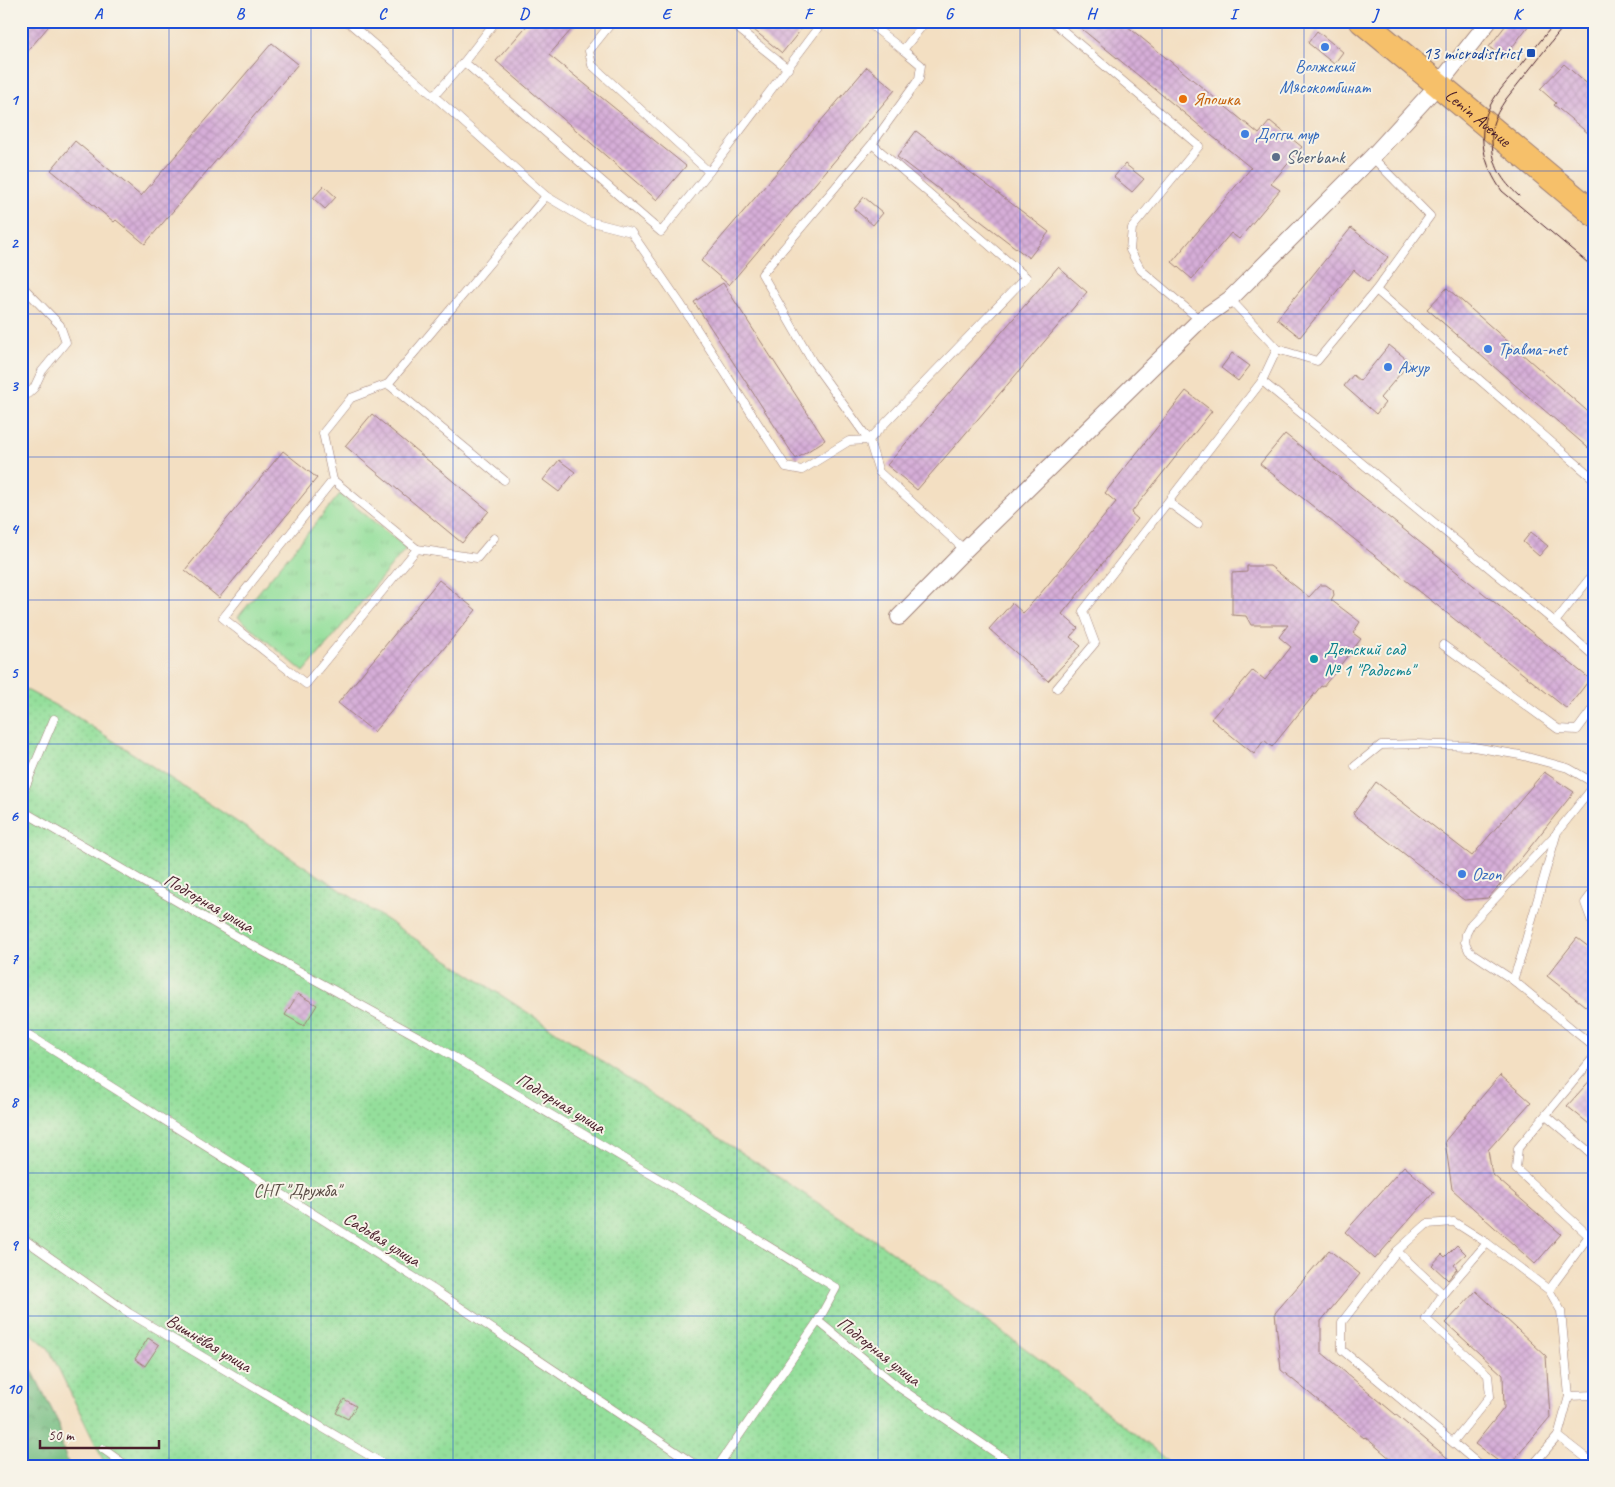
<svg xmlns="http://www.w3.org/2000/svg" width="1615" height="1487" font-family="Caveat,sans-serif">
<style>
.grass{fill:url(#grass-dots);stroke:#6f7f63}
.forest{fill:url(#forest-crowns);stroke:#606e57}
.park{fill:url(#park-tufts);stroke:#6f7f63}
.building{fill:url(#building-cross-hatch)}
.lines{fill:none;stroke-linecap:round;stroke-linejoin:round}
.lane-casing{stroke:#9e7f76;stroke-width:9}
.street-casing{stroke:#9e7f76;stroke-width:18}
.primary-casing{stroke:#9e7f76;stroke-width:27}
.lane{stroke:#fff;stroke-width:8}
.street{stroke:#fff;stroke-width:16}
.primary{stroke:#f6c06b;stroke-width:25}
.tram{stroke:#4a1f2b;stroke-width:1}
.grid{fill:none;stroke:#1d4ed8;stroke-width:1;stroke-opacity:0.55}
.shop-dot{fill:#3f7fe0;stroke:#f7f3e8;stroke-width:2}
.transit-dot{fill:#1a4fb4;stroke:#f7f3e8;stroke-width:2}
.food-dot{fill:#e8710a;stroke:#f7f3e8;stroke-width:2}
.service-dot{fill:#5c6f8a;stroke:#f7f3e8;stroke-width:2}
.culture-dot{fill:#0f9aa8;stroke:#f7f3e8;stroke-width:2}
.labels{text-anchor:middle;stroke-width:4;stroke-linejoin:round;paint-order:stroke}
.transit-label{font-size:18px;fill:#164399;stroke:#f7f3e8;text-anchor:end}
.shop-label{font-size:18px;fill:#366cbe;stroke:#f7f3e8;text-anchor:start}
.food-label{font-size:18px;fill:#c56008;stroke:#f7f3e8;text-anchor:start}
.street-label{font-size:18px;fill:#4a1f2b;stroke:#f7f3e8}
.service-label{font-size:18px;fill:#4e5e75;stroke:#f7f3e8;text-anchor:start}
.culture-label{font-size:18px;fill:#0d838f;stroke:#f7f3e8;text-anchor:start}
.park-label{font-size:18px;fill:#5c4f47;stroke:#f7f3e8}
.neatline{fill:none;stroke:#1d4ed8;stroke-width:2}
.grid-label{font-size:16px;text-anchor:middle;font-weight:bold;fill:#1d4ed8}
</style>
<defs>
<pattern id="grass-dots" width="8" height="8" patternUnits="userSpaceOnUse" patternTransform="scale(1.25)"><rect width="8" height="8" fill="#94df9b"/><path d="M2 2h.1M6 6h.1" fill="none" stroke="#81bf86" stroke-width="1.8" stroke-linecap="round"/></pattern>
<pattern id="forest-crowns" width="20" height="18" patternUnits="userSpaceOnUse" patternTransform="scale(1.25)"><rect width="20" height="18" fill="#77be83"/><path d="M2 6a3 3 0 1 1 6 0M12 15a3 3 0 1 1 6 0" fill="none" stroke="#649a6b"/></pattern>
<pattern id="park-tufts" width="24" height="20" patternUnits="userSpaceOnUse" patternTransform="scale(1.25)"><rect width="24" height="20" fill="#94df9b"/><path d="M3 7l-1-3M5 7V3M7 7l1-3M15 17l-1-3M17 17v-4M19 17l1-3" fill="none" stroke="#81bf86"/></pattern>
<pattern id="building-cross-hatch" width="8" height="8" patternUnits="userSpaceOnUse" patternTransform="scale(1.25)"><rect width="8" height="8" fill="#d6aed8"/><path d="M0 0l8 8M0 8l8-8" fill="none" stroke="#b995ba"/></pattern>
</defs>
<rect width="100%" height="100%" fill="#f7f3e8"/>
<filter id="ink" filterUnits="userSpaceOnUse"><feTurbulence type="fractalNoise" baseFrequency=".02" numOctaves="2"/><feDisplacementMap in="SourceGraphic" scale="10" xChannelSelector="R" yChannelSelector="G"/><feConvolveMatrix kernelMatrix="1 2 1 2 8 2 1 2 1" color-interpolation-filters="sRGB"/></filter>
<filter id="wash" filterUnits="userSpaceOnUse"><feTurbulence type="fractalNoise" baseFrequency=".0096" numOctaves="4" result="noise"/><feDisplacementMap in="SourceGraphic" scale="20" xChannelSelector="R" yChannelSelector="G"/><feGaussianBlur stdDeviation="1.12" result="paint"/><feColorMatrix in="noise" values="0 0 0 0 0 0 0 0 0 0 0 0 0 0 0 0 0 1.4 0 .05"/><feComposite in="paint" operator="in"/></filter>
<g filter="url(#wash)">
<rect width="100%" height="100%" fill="#f3dfc2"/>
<path class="grass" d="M 21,687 L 77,717 L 882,1245 L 1030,1352 L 1154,1449 L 1172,1466 L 106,1466 L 49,1349 L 21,1324 Z"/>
<path class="forest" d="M 21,1352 L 34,1374 L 59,1424 L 63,1449 L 69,1466 L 21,1466 Z"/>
<path class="park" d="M 340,494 L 406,548 L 304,672 L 238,617 Z"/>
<g id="blocks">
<g class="building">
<path d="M 21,21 L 53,21 L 21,59 Z"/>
<path d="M 531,21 L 579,21 L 549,55 L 686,166 L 657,200 L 496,61 Z"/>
<path d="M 743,21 L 808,21 L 782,53 Z"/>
<path d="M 1072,21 L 1121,21 L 1259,134 L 1270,121 L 1302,147 L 1271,184 L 1280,190 L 1239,239 L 1231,233 L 1192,279 L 1172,262 L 1251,168 Z"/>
<path d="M 1509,21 L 1532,21 L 1504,58 L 1489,47 Z"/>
<path d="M 1317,31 L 1343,52 L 1334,64 L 1308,43 Z"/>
<path d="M 272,43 L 298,64 L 145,244 L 116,220 L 114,222 L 51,170 L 75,141 L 141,196 Z"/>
<path d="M 1564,64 L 1580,78 L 1594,89 L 1594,138 L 1554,105 L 1556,103 L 1540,89 Z"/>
<path d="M 867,67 L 895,90 L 729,285 L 701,261 Z"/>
<path d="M 916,131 L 1049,232 L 1029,258 L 897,157 Z"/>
<path d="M 1125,164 L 1144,179 L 1132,192 L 1114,177 Z"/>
<path d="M 324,186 L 336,197 L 325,209 L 313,198 Z"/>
<path d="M 864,197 L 883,213 L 873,225 L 854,209 Z"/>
<path d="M 1351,228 L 1388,257 L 1368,282 L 1354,270 L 1300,337 L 1277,319 Z"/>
<path d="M 1058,267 L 1087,292 L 917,490 L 887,465 Z"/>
<path d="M 723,283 L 825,440 L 796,459 L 694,302 Z"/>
<path d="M 1447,288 L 1594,417 L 1594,453 L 1427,309 Z"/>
<path d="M 1389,345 L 1410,362 L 1380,398 L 1385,403 L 1376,414 L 1344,386 L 1353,375 L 1360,381 Z"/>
<path d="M 1232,353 L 1250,366 L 1238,381 L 1221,368 Z"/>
<path d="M 1186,391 L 1212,411 L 1131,513 L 1138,519 L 1062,614 L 1078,628 L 1070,637 L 1081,646 L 1048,681 L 989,629 L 1012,603 L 1023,613 L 1040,594 L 1116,502 L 1105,493 Z"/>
<path d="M 372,414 L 489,511 L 462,543 L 345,446 Z"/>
<path d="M 1285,434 L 1590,679 L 1567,709 L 1260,464 Z"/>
<path d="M 283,451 L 317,478 L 219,598 L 185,570 Z"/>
<path d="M 559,460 L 575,472 L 559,492 L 543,480 Z"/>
<path d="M 1531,532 L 1548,546 L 1539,556 L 1523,542 Z"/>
<path d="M 1247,566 L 1270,566 L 1309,597 L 1320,585 L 1326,585 L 1333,590 L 1334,595 L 1331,600 L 1360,622 L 1353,633 L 1361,639 L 1323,687 L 1321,686 L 1272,747 L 1264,740 L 1254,754 L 1211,719 L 1253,670 L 1265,680 L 1291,647 L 1279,637 L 1288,625 L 1251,625 L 1246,616 L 1232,615 L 1232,573 L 1247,572 Z"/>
<path d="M 439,580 L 476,610 L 374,732 L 338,703 Z"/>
<path d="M 1544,772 L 1574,792 L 1499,886 L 1488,898 L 1464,900 L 1353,814 L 1376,782 L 1472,856 Z"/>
<path d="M 1577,938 L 1594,951 L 1594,1013 L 1547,976 Z"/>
<path d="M 298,994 L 317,1005 L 304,1026 L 285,1015 Z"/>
<path d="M 1500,1075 L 1531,1102 L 1488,1150 L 1492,1174 L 1561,1234 L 1535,1264 L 1452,1189 L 1445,1141 Z"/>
<path d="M 1594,1076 L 1594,1128 L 1567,1106 Z"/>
<path d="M 1404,1166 L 1434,1192 L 1375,1259 L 1345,1232 Z"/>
<path d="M 1457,1245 L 1466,1254 L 1454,1265 L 1457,1269 L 1448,1280 L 1432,1265 L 1442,1254 L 1445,1257 Z"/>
<path d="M 1329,1250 L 1360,1274 L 1321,1321 L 1321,1352 L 1457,1466 L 1399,1466 L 1365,1437 L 1364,1438 L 1281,1370 L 1275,1313 Z"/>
<path d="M 1476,1291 L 1546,1356 L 1550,1417 L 1509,1466 L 1505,1466 L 1475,1444 L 1504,1408 L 1503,1375 L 1446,1323 Z"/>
<path d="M 148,1338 L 159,1345 L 145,1366 L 135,1359 Z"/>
<path d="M 344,1399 L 356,1406 L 348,1419 L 336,1413 Z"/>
</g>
</g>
</g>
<g filter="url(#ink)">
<use href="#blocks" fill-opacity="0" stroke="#9e7f76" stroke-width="1"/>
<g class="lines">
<g class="lane-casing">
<g id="lane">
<path d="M 496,21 L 464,62 L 661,232 L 709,172"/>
<path d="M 613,21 L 589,51 L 592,65 L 709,172 L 823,21"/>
<path d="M 729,21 L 788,69"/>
<path d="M 866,21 L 903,50 L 926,21"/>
<path d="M 1052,21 L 1199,146 L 1132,228 L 1130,250 L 1141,270 L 1200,320"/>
<path d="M 434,96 L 464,62"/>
<path d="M 872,144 L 1026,277 L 869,440 L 812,361 L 762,274 L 872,144 L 919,79 L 921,65 L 903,50"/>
<path d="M 546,196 L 588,221 L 631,232 L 680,303 L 786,467 L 802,470 L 849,441 L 869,440 L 879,472 L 965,550"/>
<path d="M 21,285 L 60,325 L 66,342 L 42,371 L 34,388 L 21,400"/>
<path d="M 1376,290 L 1594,479"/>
<path d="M 1230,299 L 1277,349 L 1317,361 L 1376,290 L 1430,216 L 1372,157"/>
<path d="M 1262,381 L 1555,622 L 1594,656"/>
<path d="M 388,384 L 504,480"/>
<path d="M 333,480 L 223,618 L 306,684 L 417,549 L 333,480 L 323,433 L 351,398 L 388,384 L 546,196 L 434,96 L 347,21"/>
<path d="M 1168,502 L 1198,524"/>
<path d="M 417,549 L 477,558 L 494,538"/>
<path d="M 1555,622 L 1594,573"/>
<path d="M 1443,645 L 1558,729 L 1577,730 L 1594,707"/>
<path d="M 1057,688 L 1095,643 L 1083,611 L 1262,381 L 1277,349"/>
<path d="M 1355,766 L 1381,745 L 1416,744 L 1468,746 L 1520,755 L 1568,768 L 1594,783"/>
<path d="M 1594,786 L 1557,832 L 1521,957 L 1513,980 L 1594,1047"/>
<path d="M 21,797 L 54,719"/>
<path d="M 21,810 L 248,943 L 437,1047 L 674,1188 L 836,1288 L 818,1321 L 897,1386 L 1015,1466"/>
<path d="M 1594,891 L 1585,903 L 1592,922 L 1594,924"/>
<path d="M 1513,980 L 1469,951 L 1465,942 L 1466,934 L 1471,924 L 1556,834"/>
<path d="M 21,1030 L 436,1291 L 697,1466"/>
<path d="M 1546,1115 L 1594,1156"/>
<path d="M 1588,1235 L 1516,1169 L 1518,1148 L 1594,1057"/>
<path d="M 21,1237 L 129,1313 L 387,1466"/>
<path d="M 1397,1251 L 1443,1294"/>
<path d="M 1549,1290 L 1594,1229"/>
<path d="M 1569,1396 L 1594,1395"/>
<path d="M 1558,1436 L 1594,1464"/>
<path d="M 1453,1442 L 1490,1396 L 1488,1375 L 1426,1319 L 1443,1294 L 1487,1243"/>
<path d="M 103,1449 L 127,1466"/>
<path d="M 718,1466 L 818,1321"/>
<path d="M 1481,1466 L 1342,1350 L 1342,1322 L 1397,1251 L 1427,1224 L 1454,1222 L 1487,1243 L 1549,1290 L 1561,1311 L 1569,1396 L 1558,1436 L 1532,1466"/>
</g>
</g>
<g class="street-casing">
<path id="street" d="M 899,617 L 965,550 L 1200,320 L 1230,299 L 1372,157 L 1438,85 L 1489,21"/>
</g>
<g class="primary-casing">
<g id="primary">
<path id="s1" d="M 1362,21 L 1594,214"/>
</g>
</g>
<use href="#lane" class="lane"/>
<use href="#street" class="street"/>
<use href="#primary" class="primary"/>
<g class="tram">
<path d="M 1556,21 C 1543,38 1530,54 1517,70 C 1508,81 1497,92 1491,104 C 1475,133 1484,166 1502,191 L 1594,268"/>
<path d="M 1519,196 C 1501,180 1493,166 1492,142 C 1492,137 1491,131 1492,127 C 1495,116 1500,108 1506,99 L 1568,21"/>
</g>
</g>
</g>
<path class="grid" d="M 169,21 L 169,1466M 311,21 L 311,1466M 453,21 L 453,1466M 595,21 L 595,1466M 737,21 L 737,1466M 878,21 L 878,1466M 1020,21 L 1020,1466M 1162,21 L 1162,1466M 1304,21 L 1304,1466M 1446,21 L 1446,1466M 21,171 L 1594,171M 21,314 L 1594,314M 21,457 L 1594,457M 21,600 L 1594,600M 21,744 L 1594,744M 21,887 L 1594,887M 21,1030 L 1594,1030M 21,1173 L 1594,1173M 21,1316 L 1594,1316"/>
<g class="shop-dot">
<circle cx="1325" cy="47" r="5"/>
<circle cx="1245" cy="134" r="5"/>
<circle cx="1488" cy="349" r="5"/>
<circle cx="1388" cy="367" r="5"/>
<circle cx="1462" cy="874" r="5"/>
</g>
<rect class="transit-dot" x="1526" y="48" width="10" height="10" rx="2.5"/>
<circle class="food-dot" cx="1183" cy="99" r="5"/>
<circle class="service-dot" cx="1276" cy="157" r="5"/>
<circle class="culture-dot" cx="1314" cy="659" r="5"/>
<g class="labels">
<g class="transit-label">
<text x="1521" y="59">13 microdistrict</text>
</g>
<g class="shop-label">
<text x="1325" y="72" text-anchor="middle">Волжский<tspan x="1325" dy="21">Мясокомбинат</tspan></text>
<text x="1255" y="140">Догги мур</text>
<text x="1498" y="355">Травма-net</text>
<text x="1398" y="373">Ажур</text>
<text x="1472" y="880">Ozon</text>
</g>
<g class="food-label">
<text x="1193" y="105">Япошка</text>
</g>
<g class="street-label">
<text dy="6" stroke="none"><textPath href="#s1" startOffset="151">Lenin Avenue</textPath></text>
<text transform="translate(209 903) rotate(30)" y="6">Подгорная улица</text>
<text transform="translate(561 1103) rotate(31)" y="6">Подгорная улица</text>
<text transform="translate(382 1239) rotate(32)" y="6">Садовая улица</text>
<text transform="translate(209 1343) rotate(31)" y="6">Вишнёвая улица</text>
<text transform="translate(879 1351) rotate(38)" y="6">Подгорная улица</text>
</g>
<g class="service-label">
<text x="1286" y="163">Sberbank</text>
</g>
<g class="culture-label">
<text x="1324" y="655">Детский сад<tspan x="1324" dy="21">№ 1 "Радость"</tspan></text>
</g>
<g class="park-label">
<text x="297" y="1196">СНТ "Дружба"</text>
</g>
</g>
<rect width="1615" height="1487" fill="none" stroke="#f7f3e8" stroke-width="55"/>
<path d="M40 1440v8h119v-8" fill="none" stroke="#4a1f2b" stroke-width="2.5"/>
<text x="48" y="1440" font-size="15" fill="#4a1f2b" stroke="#f7f3e8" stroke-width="4" paint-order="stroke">50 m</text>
<rect x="28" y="28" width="1560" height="1432" class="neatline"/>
<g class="grid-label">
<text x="98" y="19">A</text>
<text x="240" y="19">B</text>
<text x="382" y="19">C</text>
<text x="524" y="19">D</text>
<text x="666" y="19">E</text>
<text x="808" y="19">F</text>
<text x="949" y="19">G</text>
<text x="1091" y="19">H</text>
<text x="1233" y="19">I</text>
<text x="1375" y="19">J</text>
<text x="1517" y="19">K</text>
<text x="14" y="105">1</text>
<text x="14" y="248">2</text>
<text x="14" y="391">3</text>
<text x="14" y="534">4</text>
<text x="14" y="678">5</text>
<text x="14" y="821">6</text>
<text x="14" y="964">7</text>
<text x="14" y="1107">8</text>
<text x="14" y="1250">9</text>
<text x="14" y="1394">10</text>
</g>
</svg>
